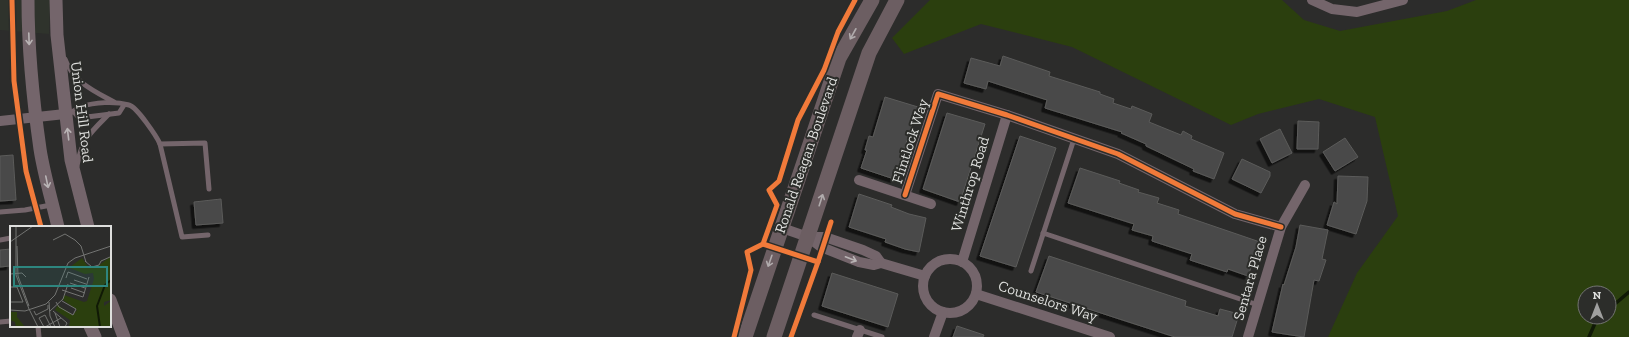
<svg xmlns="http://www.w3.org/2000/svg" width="1629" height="337" font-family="'Zilla Slab',serif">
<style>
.built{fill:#2f332c}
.green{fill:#2b3f0e;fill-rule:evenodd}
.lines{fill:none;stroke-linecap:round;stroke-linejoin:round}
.stream{stroke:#101906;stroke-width:3.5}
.building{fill:#494948;stroke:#5b5b5a;filter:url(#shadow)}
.service{stroke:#74656b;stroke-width:5}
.minor{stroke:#74656b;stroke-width:10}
.tertiary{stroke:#74656b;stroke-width:13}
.secondary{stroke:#6c5e62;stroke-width:15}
.cycleway-casing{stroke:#2c2d2a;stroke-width:8}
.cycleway{stroke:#f17a3a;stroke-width:5}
.oneway{stroke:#b0abac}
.oneway2{stroke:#b9b4b5}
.labels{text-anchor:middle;stroke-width:4;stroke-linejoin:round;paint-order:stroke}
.street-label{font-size:15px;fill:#dedfdd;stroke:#2c2d2a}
.inset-river{fill:none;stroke:#101906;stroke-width:2}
.inset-road{fill:none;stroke:#737472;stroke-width:1}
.view{fill:#2e867f;fill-opacity:0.15;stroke:#2e867f;stroke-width:2}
.inset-edge{fill:none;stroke:#dedfdd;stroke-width:2}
</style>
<defs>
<filter id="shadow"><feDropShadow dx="-3.5" dy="3.5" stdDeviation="0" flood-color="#0009"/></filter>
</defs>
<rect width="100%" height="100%" fill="#2c2c2b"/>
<path class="built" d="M 0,0 L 50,0 L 49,34 L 0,30 Z"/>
<path class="green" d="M 930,0 L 1282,0 L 1304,20 L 1340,31 L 1447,11 L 1476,0 L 1629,0 L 1629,337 L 1328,337 L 1357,273 L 1398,216 L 1375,117 L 1319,99 L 1258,114 L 1231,125 L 1072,47 L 981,24 L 904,54 L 892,38 ZM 1585,293 L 1609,293 L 1609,317 L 1585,317 Z"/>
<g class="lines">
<g class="stream">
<path d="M 1609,309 L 1629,292"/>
<path d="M 1589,337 L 1596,321 L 1600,317"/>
</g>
</g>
<g class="building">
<path d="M 1003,56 L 1050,72 L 1049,76 L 1100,92 L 1100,94 L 1114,99 L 1113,103 L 1131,109 L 1132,106 L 1152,114 L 1149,122 L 1181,135 L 1183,131 L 1192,136 L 1191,139 L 1224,153 L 1214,179 L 1193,171 L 1194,169 L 1146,146 L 1146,144 L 1121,133 L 1122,132 L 1045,108 L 1047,100 L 988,81 L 986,89 L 964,83 L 971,58 L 1000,66 Z"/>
<path d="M 885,97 L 918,107 L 894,179 L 861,168 L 867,150 L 865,150 L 869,136 L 873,137 Z"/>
<path d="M 947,113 L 985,124 L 960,202 L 923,189 Z"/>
<path d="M 1298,121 L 1319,122 L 1318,149 L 1297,149 Z"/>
<path d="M 1280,129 L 1292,153 L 1272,163 L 1260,139 Z"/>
<path d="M 1020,136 L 1056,148 L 1016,267 L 980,256 Z"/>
<path d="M 1345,138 L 1358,157 L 1335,171 L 1323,152 Z"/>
<path d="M 13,155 L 16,200 L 0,201 L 0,156 Z"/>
<path d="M 1242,159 L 1270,172 L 1270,176 L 1261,193 L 1232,179 Z"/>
<path d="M 1080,168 L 1120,181 L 1119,183 L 1139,190 L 1138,192 L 1159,198 L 1157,203 L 1179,210 L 1178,214 L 1260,242 L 1248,276 L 1228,269 L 1227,272 L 1190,260 L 1192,254 L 1152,241 L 1153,236 L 1132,230 L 1134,224 L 1068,203 Z"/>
<path d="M 1338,176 L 1368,177 L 1367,201 L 1356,234 L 1327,225 L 1334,202 L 1337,204 Z"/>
<path d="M 859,194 L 892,205 L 891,207 L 909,214 L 926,218 L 919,252 L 905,249 L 885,242 L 886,239 L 849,227 Z"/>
<path d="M 221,199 L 223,223 L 196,225 L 194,202 Z"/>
<path d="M 1300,225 L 1328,230 L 1322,259 L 1326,260 L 1319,281 L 1314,280 L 1304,337 L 1272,332 L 1283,284 L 1284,285 L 1296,247 Z"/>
<path d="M 11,249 L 10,266 L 0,267 L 0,250 Z"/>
<path d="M 1049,256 L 1186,301 L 1185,306 L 1218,316 L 1220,309 L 1239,314 L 1232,337 L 1175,337 L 1036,292 Z"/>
<path d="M 832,273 L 898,294 L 888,327 L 822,306 Z"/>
<path d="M 957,326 L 984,335 L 983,337 L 953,337 Z"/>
</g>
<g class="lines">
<g class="service">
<path d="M 65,59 C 73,82 94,91 114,102"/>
<path d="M 74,112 L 79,118 L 119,113 L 124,105"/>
<path d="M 67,114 C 73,113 75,109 80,107 C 95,102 115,101 129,105 C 137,107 157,137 160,144 L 205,143 L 209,189"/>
<path d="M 160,144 L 182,237 L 208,235"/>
<path d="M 77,166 C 81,140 91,132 109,114"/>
<path d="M 0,212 L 25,210 L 51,205"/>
<path d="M 1043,233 L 1258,305"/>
<path d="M 0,240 L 11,238"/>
<path d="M 1031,271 L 1074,139"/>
<path d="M 814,315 L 882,337"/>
<path d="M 0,322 L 11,321"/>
<path d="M 38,326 L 39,337"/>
</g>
<g class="minor">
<path d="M 1312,0 L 1332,9 L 1357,12 L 1403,0"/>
<path d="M 0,121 L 65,114"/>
<path d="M 859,180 L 931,204"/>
<path d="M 905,195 L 938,94 L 1007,115 L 1118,154 L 1235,214 L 1281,227"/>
<path d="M 782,228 L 808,237 L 825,237 L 863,250 L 876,256 L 881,263"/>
<path d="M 808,237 L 821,247 L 859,262 L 874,265 L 881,263 L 925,276"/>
<circle cx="950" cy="286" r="27"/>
<path d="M 962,262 L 1007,115"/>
<path d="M 976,294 L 1110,337"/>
<path d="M 857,337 L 860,330"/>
<path d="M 934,337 L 943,312"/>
<path d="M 1248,337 L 1281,227 L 1305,185"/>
</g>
<g class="tertiary">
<path d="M 28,0 C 28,50 33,100 40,149 C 44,175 52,201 58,227"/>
<path d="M 56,0 L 57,35 L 71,160 L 88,227"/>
<path d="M 110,300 L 124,337"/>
<path d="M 90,326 L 95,337"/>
</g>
<g class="secondary">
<path d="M 745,337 L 839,58 L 872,0"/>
<path d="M 774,337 L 869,53 L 897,0"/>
</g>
<g class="cycleway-casing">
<g id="cycleway">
<path d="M 12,0 L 14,81 L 26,171 L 41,227"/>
<path d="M 905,195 L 938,94 L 1007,115 L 1118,154 L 1235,214 L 1281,227"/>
<path d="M 763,244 L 818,262 L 831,222"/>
<path d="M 734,337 L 751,270 L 747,252 L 763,244 L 777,205 L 769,190 L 779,181 L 798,120 L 824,70 L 838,32 L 855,0"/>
<path d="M 791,337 L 818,262"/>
</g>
</g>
<use href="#cycleway" class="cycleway"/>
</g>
<defs><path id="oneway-shaft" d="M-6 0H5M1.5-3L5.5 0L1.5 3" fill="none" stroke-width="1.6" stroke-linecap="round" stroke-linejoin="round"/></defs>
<g class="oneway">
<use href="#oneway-shaft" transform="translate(853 34) rotate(119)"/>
<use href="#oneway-shaft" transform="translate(821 200) rotate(-72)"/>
<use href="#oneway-shaft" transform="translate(770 261) rotate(109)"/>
</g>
<g class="oneway2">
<use href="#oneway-shaft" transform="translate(29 39) rotate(88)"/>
<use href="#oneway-shaft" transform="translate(68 134) rotate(-97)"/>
<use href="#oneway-shaft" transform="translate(47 182) rotate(78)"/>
<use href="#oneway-shaft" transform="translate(851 259) rotate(21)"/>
</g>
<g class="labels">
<g class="street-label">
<text transform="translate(82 112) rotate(83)" y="5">Union Hill Road</text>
<text transform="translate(910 141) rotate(-72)" y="5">Flintlock Way</text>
<text transform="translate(806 155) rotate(-71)" y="5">Ronald Reagan Boulevard</text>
<text transform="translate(970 184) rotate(-73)" y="5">Winthrop Road</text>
<text transform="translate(1250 278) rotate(-74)" y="5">Sentara Place</text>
<text transform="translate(1048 301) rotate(18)" y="5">Counselors Way</text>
</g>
</g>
<g transform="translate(10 226)">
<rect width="101" height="101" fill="#2c2c2b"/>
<path d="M 101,30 L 101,74 L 94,76 L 94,80 L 101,75 L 101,101 L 59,101 L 60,94 L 45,84 L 48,79 L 63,89 L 67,84 L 53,74 L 54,69 L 74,76 L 77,75 L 84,53 L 83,47 L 75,48 L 60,42 L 56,44 L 72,32 L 79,42 L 87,41 ZM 0,86 L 7,86 L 7,91 L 15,101 L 6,101 L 5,96 L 0,94 Z" fill="#2b3f0e"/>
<path class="inset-river" d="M 90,101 L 87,80 L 95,59 L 101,54"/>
<path class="inset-road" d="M 6,0 L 6,49 L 19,83M 43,14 L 55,8 L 65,14 L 71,20 L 76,36M 0,16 L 23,0M 7,20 L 8,50 L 19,80M 75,35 L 82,41 L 89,39 L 91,35 L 100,31M 0,48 L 12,47 L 16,51M 56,52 L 58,46 L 77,53M 64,54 L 76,58M 60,57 L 75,62M 0,61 L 7,61 L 13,76 L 0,76M 61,62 L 75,67M 52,64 L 73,71 L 79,51M 39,76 L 40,90 L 45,101M 46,76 L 49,81 L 63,89 L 66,83 L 52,75M 19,83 L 28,101M 0,84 L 15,85 L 36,78 L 45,69 L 58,37 L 65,32 L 101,20M 24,85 L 26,89 L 38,83 L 38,79M 40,85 L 53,73 L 58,58M 43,85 L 57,97 L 55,101M 45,87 L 50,101M 34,101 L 29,92 L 35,89 L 41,101M 35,101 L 51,92"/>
<path class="view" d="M 4,41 L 97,41 L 97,60 L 4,60 Z"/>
<rect width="101" height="101" class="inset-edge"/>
</g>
<g transform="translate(1597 305)"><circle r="19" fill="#2c2d2a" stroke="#737472"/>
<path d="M0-3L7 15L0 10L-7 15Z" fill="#a0a09f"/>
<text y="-6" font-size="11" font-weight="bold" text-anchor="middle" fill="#dedfdd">N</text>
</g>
</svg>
